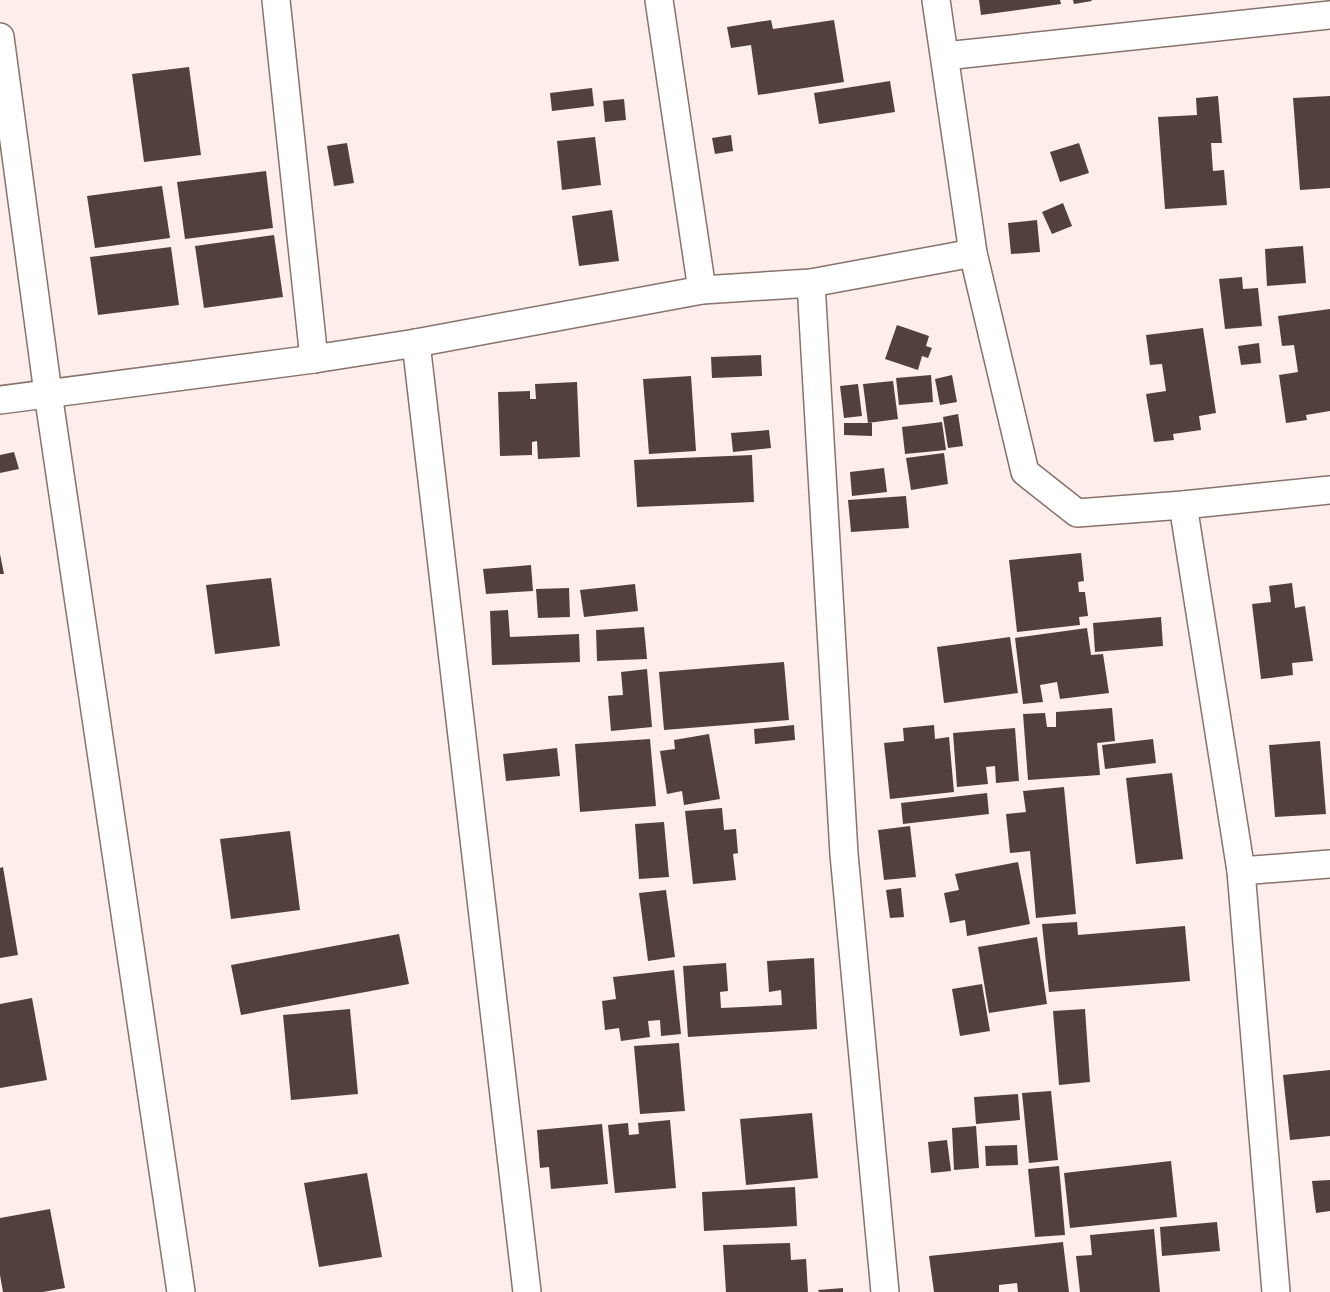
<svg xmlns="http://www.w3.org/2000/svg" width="1330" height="1292" font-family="'Open Sans',sans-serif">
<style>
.building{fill:#53403c}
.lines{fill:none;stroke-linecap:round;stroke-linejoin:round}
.street-casing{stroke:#87726d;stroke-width:30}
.street{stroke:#fff;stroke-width:27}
</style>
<rect width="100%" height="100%" fill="#fdeeeb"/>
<g class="building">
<path d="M 979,0 L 1060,0 L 1061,4 L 981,15 Z"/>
<path d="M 1073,0 L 1091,0 L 1092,1 L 1074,4 Z"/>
<path d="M 771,20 L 773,29 L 834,20 L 844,82 L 758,95 L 751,45 L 731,48 L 727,27 Z"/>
<path d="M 189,67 L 201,155 L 144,162 L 132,74 Z"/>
<path d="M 890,81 L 895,112 L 819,124 L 814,93 Z"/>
<path d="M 592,88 L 594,106 L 552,111 L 550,93 Z"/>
<path d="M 1218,96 L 1222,143 L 1211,143 L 1213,171 L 1224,170 L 1227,205 L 1165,209 L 1158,117 L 1197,115 L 1196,98 Z"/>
<path d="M 1330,96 L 1330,188 L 1300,190 L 1293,98 Z"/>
<path d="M 624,99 L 626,120 L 605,122 L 603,101 Z"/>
<path d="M 731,135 L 733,151 L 715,154 L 712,138 Z"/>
<path d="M 595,137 L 601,185 L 562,190 L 557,141 Z"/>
<path d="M 347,143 L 354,183 L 334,186 L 327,146 Z"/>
<path d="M 1079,143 L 1089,173 L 1060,182 L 1050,152 Z"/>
<path d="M 266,171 L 273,228 L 185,239 L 177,182 Z"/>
<path d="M 162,186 L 170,238 L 95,248 L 87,196 Z"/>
<path d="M 1063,203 L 1072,226 L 1052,234 L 1042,212 Z"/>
<path d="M 612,210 L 619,261 L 579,266 L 572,216 Z"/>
<path d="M 1037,220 L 1040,252 L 1011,254 L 1008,223 Z"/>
<path d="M 274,235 L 283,297 L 204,308 L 195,246 Z"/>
<path d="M 1303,246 L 1306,283 L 1267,286 L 1265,249 Z"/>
<path d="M 171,247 L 179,305 L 98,315 L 90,257 Z"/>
<path d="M 1242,277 L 1243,289 L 1258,288 L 1262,326 L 1225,329 L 1219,279 Z"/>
<path d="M 1330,309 L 1330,411 L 1306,415 L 1307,420 L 1286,423 L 1279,375 L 1298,372 L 1294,345 L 1282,346 L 1278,316 Z"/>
<path d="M 897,325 L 929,336 L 926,346 L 932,348 L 928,358 L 922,356 L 918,370 L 885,359 Z"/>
<path d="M 1203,328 L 1216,413 L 1199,416 L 1201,430 L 1173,434 L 1174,440 L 1154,442 L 1146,394 L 1166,391 L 1162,364 L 1150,365 L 1146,335 Z"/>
<path d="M 1259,343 L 1261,363 L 1241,365 L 1238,346 Z"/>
<path d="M 761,355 L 762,376 L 712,378 L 711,357 Z"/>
<path d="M 931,375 L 933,402 L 899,405 L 896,378 Z"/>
<path d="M 952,375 L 957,402 L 940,405 L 935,379 Z"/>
<path d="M 691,376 L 696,451 L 649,454 L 643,379 Z"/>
<path d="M 893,381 L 898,419 L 868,423 L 863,384 Z"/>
<path d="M 577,382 L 580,457 L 538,459 L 537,441 L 532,442 L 532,455 L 500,456 L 498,392 L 530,391 L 530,399 L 536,399 L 535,384 Z"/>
<path d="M 858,384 L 862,416 L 844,418 L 840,386 Z"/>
<path d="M 958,414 L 963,446 L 948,448 L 943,417 Z"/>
<path d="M 942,422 L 946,450 L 905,454 L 902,427 Z"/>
<path d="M 844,423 L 872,423 L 872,436 L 844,435 Z"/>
<path d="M 769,430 L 771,448 L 733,452 L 731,433 Z"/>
<path d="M 14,452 L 19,469 L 0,473 L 0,455 Z"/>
<path d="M 944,453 L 948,484 L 911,490 L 906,458 Z"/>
<path d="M 752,455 L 754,502 L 637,507 L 634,460 Z"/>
<path d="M 884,468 L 887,492 L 852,496 L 850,472 Z"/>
<path d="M 906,496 L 909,528 L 851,532 L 848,500 Z"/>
<path d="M 1081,553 L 1084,581 L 1078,582 L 1079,592 L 1085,592 L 1088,616 L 1079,617 L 1080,625 L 1017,632 L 1009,560 Z"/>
<path d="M 0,554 L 4,574 L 0,574 Z"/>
<path d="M 531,565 L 533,591 L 486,594 L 483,569 Z"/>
<path d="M 271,578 L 280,646 L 215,654 L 206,585 Z"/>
<path d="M 1292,583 L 1295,608 L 1305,606 L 1313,661 L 1292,663 L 1293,675 L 1261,679 L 1252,604 L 1271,602 L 1269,586 Z"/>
<path d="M 635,584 L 638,611 L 584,617 L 580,590 Z"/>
<path d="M 569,588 L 570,617 L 538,618 L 536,589 Z"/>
<path d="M 508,610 L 510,637 L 579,634 L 580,662 L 492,665 L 490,611 Z"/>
<path d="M 1161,617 L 1163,646 L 1095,652 L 1093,623 Z"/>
<path d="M 644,627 L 647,659 L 597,661 L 596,630 Z"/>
<path d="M 1087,628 L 1091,655 L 1103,654 L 1109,693 L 1060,699 L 1057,682 L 1040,685 L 1043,702 L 1023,704 L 1015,638 Z"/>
<path d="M 1010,637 L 1018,693 L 944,703 L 937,647 Z"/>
<path d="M 784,662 L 789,720 L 664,730 L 659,672 Z"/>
<path d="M 647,669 L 652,727 L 611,731 L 608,696 L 623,695 L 621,672 Z"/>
<path d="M 1112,708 L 1115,741 L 1097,743 L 1100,775 L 1028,780 L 1023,714 L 1045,713 L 1047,727 L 1056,727 L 1056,712 Z"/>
<path d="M 794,725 L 795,740 L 755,744 L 754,729 Z"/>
<path d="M 934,725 L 935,739 L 949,737 L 954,792 L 890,799 L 884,743 L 904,741 L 903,728 Z"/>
<path d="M 1015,728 L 1019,781 L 996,783 L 995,766 L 986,767 L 988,784 L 957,787 L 953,733 Z"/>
<path d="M 709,734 L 720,799 L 684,805 L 682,791 L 667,794 L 660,751 L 675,749 L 674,740 Z"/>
<path d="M 650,739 L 656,806 L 580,812 L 575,744 Z"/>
<path d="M 1153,739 L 1156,763 L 1105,769 L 1102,745 Z"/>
<path d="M 1320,741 L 1326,814 L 1275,817 L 1269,745 Z"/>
<path d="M 557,748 L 560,776 L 506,781 L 503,754 Z"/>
<path d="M 1172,773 L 1183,859 L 1136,864 L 1126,778 Z"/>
<path d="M 1064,787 L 1076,914 L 1036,918 L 1030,851 L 1010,853 L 1006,814 L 1026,812 L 1023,791 Z"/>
<path d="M 987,793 L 989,814 L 903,824 L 901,803 Z"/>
<path d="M 722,808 L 724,830 L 736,829 L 738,853 L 733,854 L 736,880 L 693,884 L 685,811 Z"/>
<path d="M 664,822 L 669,877 L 639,879 L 635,824 Z"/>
<path d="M 910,826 L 916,877 L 884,880 L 878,830 Z"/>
<path d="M 290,831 L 300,910 L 231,919 L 220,839 Z"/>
<path d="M 1018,862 L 1030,924 L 967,936 L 965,920 L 950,923 L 944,893 L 959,890 L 955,874 Z"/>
<path d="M 3,867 L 18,955 L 0,958 L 0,868 Z"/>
<path d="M 901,888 L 904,917 L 890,918 L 886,890 Z"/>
<path d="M 666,890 L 675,957 L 648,961 L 639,893 Z"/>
<path d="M 1077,922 L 1078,935 L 1185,926 L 1190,981 L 1049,992 L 1042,924 Z"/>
<path d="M 399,934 L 409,984 L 241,1015 L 231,965 Z"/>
<path d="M 1037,937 L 1047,1004 L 989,1013 L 978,947 Z"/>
<path d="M 814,958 L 817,1029 L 688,1037 L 683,966 L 726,963 L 728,991 L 720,992 L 721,1008 L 782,1005 L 781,990 L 769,992 L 767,961 Z"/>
<path d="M 674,970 L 681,1034 L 661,1036 L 660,1020 L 648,1021 L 650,1037 L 621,1041 L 619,1028 L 605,1030 L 602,1001 L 616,999 L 613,977 Z"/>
<path d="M 982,984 L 990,1031 L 960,1036 L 952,989 Z"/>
<path d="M 32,998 L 47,1080 L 0,1088 L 0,1004 Z"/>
<path d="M 350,1009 L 358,1094 L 291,1100 L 283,1015 Z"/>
<path d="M 1085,1009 L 1090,1082 L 1059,1085 L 1053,1011 Z"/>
<path d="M 679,1043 L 685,1111 L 640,1114 L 634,1046 Z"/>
<path d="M 1330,1070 L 1330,1136 L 1290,1140 L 1283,1075 Z"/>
<path d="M 1051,1091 L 1058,1160 L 1029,1163 L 1022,1093 Z"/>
<path d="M 1018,1094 L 1020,1120 L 976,1124 L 974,1097 Z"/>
<path d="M 812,1113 L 818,1178 L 746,1185 L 740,1119 Z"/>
<path d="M 670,1120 L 676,1188 L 615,1193 L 608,1125 L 628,1123 L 629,1135 L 639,1134 L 638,1123 Z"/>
<path d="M 602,1124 L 608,1184 L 551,1189 L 549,1167 L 540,1168 L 537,1130 Z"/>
<path d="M 976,1126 L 979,1168 L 954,1170 L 952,1128 Z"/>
<path d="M 947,1140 L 951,1171 L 931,1173 L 928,1142 Z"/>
<path d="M 1017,1145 L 1018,1165 L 986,1166 L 985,1146 Z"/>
<path d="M 1171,1161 L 1177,1217 L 1070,1228 L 1064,1173 Z"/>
<path d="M 1059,1166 L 1065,1235 L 1035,1237 L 1028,1169 Z"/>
<path d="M 367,1173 L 382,1257 L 319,1267 L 304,1183 Z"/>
<path d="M 1330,1180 L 1330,1211 L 1316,1213 L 1312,1181 Z"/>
<path d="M 795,1187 L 797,1226 L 704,1231 L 702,1192 Z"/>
<path d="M 50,1209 L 65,1288 L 43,1292 L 3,1292 L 0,1275 L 0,1218 Z"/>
<path d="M 1217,1222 L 1220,1251 L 1162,1256 L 1160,1227 Z"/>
<path d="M 1154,1229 L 1160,1292 L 1080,1292 L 1076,1256 L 1092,1255 L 1090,1235 Z"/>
<path d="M 1063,1242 L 1069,1292 L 1018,1292 L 1017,1283 L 999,1285 L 999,1292 L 934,1292 L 929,1256 Z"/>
<path d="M 790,1243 L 791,1260 L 806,1259 L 808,1292 L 726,1292 L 723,1245 Z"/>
<path d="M 843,1288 L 843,1292 L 819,1292 L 818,1290 Z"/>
</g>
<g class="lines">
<g class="street-casing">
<g id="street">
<path d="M 276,0 L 314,359"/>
<path d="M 659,0 L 702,290"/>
<path d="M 936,0 L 973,253 L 1025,472 L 1077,513 L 1183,505 L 1330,490"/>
<path d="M 0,37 L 48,393 L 181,1292"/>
<path d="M 945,56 L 1330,15"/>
<path d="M 811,283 L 844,854 L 885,1292"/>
<path d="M 416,343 L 527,1292"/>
<path d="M 0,400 L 314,359 L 416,343 L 702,290 L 811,283 L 973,253"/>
<path d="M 1183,505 L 1241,871 L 1276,1292"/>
<path d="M 1241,871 L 1330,864"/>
</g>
</g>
<use href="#street" class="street"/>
</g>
</svg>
